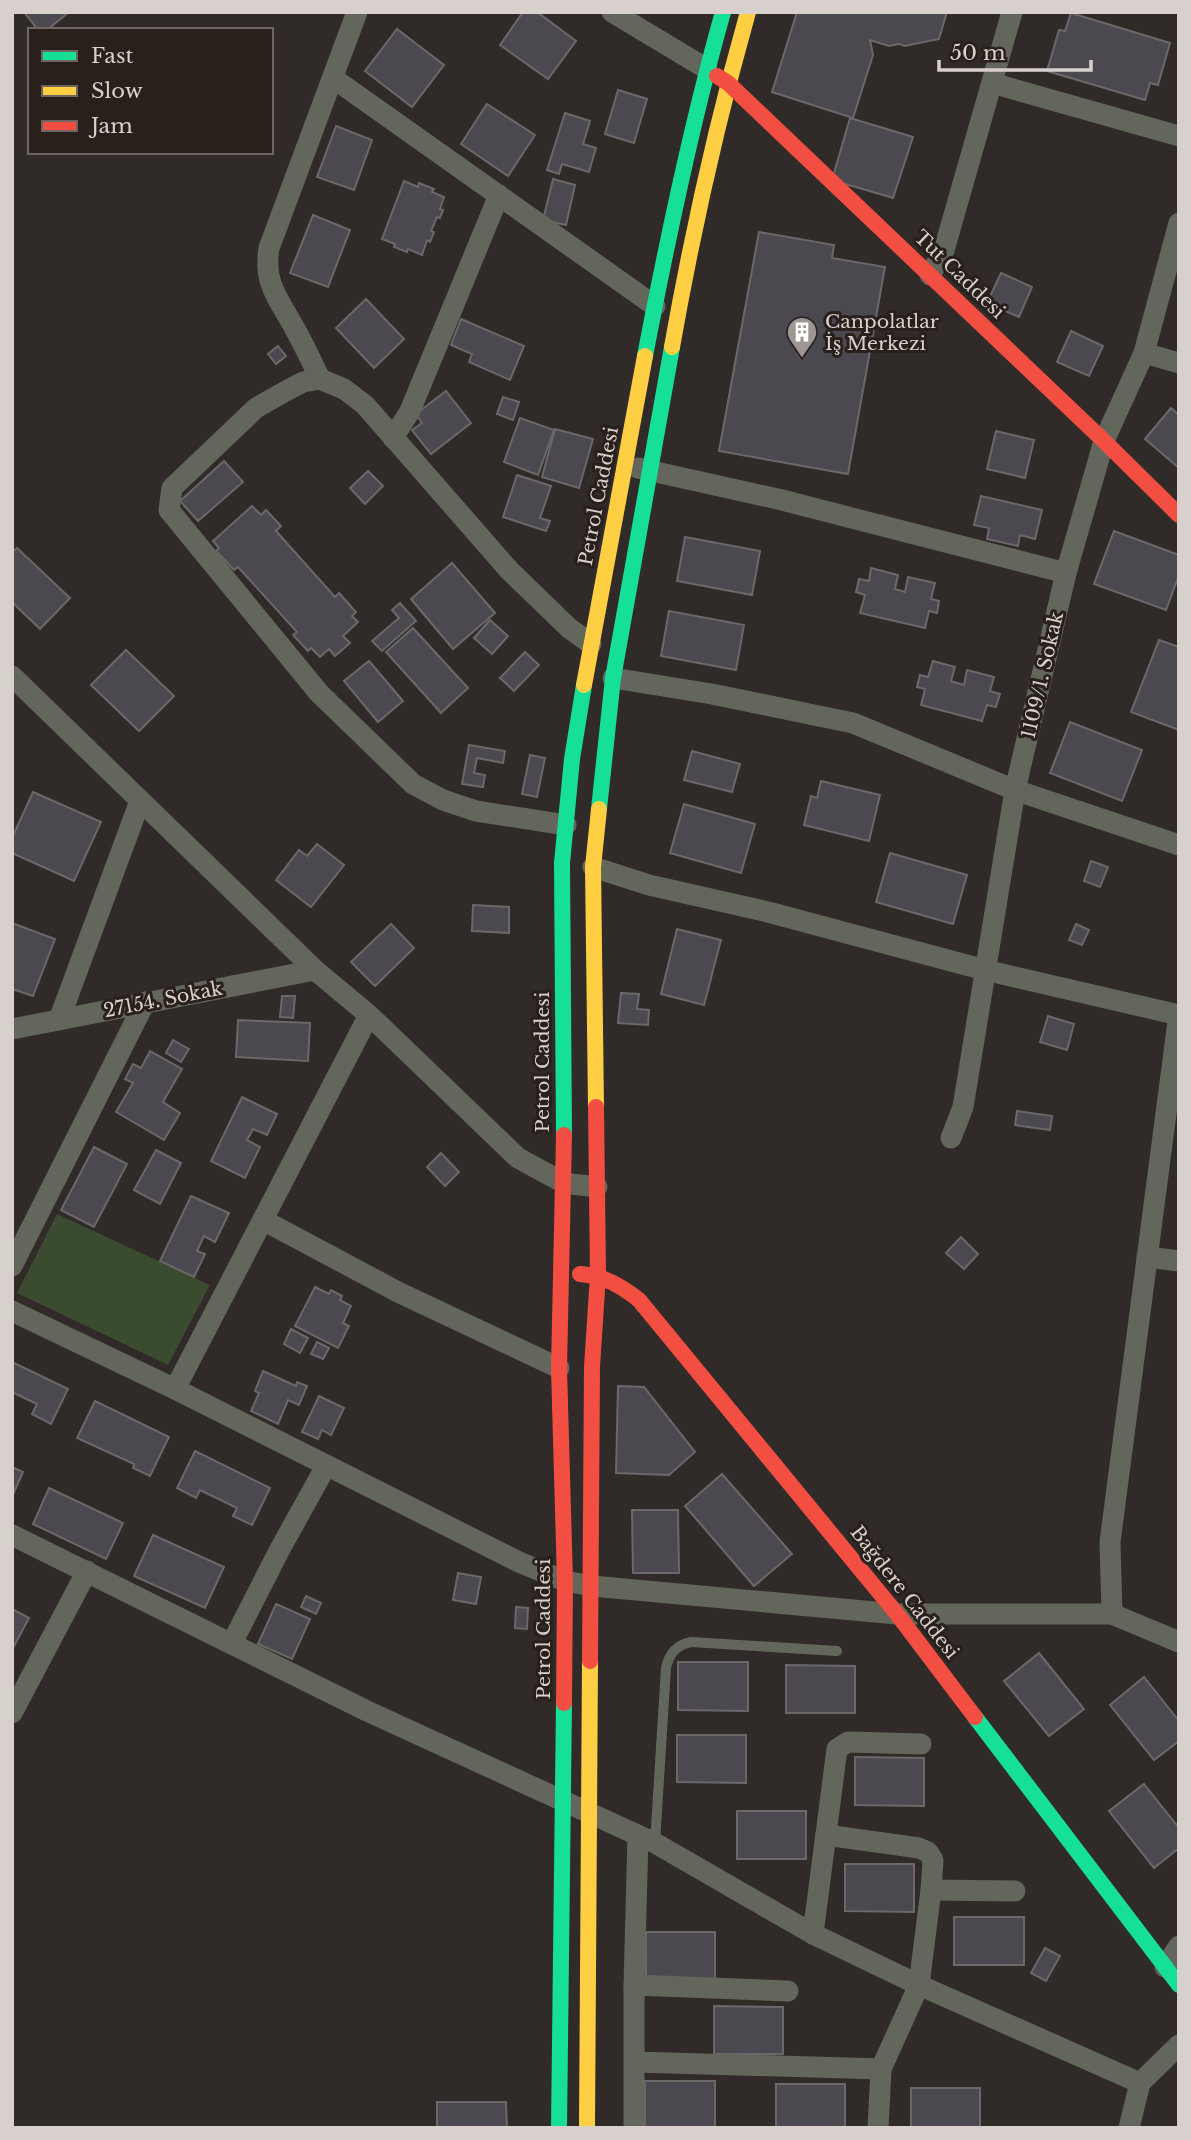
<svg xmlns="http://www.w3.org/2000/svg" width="1191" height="2140" font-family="'Libre Baskerville',serif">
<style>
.green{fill:#3a4b2f}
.building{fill:#4c4850;stroke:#6a6869;stroke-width:2}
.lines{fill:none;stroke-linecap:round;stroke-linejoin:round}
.lane{stroke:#63665b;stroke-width:10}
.street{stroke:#63665b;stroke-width:21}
.fast{stroke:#16e098;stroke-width:16}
.slow{stroke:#ffcf43;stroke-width:16}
.jam{stroke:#f24e42;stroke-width:16}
.labels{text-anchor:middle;stroke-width:6;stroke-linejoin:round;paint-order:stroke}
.street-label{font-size:19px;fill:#d7d0cd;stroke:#291f1b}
.poi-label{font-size:19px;fill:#d7d0cd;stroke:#291f1b;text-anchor:start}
</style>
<rect width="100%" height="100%" fill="#302a28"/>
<path class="green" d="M 57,1214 L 210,1285 L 168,1365 L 17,1293 Z"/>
<g class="building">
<path d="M 24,12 L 69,12 L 47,30 L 38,30 Z"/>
<path d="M 523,12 L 537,12 L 576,41 L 548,79 L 500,45 Z"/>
<path d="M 797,12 L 947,12 L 939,39 L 905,46 L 899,44 L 889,46 L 870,40 L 873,55 L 853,118 L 772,92 Z"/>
<path d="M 1071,13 L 1170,43 L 1158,85 L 1150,83 L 1145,100 L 1047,71 L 1059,30 L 1065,31 Z"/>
<path d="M 397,29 L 444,65 L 412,107 L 365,71 Z"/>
<path d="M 618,90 L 647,99 L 634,143 L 605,134 Z"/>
<path d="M 487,104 L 535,135 L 508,176 L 461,144 Z"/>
<path d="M 565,113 L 590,121 L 583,144 L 596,148 L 589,172 L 562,164 L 559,174 L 547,170 Z"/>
<path d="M 850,118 L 913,137 L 893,198 L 832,180 Z"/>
<path d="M 336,126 L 372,140 L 354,190 L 317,177 Z"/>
<path d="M 553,179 L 575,185 L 566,225 L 543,220 Z"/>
<path d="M 404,181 L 418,187 L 419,183 L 434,189 L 432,192 L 444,197 L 440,209 L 443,210 L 440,218 L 437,217 L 431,231 L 434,232 L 430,242 L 427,240 L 422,255 L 408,249 L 407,252 L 394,247 L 395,244 L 382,239 Z"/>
<path d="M 313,215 L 350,230 L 328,287 L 290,273 Z"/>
<path d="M 759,232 L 834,245 L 832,258 L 885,267 L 848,474 L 719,451 Z"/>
<path d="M 1001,273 L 1032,287 L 1019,317 L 987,303 Z"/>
<path d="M 366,299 L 404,339 L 374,368 L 336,328 Z"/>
<path d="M 461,319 L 524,346 L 510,380 L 469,362 L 472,354 L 451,345 Z"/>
<path d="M 1071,331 L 1103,346 L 1089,376 L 1057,362 Z"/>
<path d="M 278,346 L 286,356 L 276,364 L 268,354 Z"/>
<path d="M 446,391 L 471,423 L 431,454 L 412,430 L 422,423 L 416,414 Z"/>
<path d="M 503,397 L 519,402 L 513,420 L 497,414 Z"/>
<path d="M 1171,408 L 1179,415 L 1179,468 L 1145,439 Z"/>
<path d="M 520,418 L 554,430 L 538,475 L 504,462 Z"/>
<path d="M 555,429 L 593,439 L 579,488 L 542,477 Z"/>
<path d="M 996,431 L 1034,440 L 1025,478 L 987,469 Z"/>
<path d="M 224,461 L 243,482 L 198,521 L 180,501 Z"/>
<path d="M 368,471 L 383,486 L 365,504 L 350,488 Z"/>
<path d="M 517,475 L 551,486 L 540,518 L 550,521 L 546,531 L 503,517 Z"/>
<path d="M 981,496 L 1042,510 L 1035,539 L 1020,535 L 1018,546 L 987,539 L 989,528 L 974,525 Z"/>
<path d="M 252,506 L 261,515 L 266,510 L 281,526 L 276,531 L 335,597 L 339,593 L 356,612 L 352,616 L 358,622 L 343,636 L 350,643 L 335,656 L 329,649 L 320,657 L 311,648 L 308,651 L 293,635 L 297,632 L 238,567 L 234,570 L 216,551 L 219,548 L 213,541 Z"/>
<path d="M 1114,531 L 1179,555 L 1179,575 L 1166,610 L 1094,584 Z"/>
<path d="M 685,537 L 760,551 L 752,595 L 677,581 Z"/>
<path d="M 17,548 L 70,598 L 40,629 L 12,602 L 12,552 Z"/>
<path d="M 452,563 L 495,613 L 453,649 L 411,599 Z"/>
<path d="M 871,568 L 898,575 L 895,589 L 905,592 L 908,577 L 935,583 L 931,599 L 939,601 L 937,613 L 929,611 L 925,628 L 860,613 L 865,595 L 856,592 L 859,579 L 869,581 Z"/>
<path d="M 400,603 L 416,621 L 382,651 L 372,641 L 399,618 L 392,610 Z"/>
<path d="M 669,611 L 744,625 L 736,670 L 661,656 Z"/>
<path d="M 490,620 L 508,636 L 492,654 L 474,638 Z"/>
<path d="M 413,628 L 468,688 L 441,713 L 386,652 Z"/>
<path d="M 1159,640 L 1179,647 L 1179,730 L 1131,712 Z"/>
<path d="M 126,650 L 174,696 L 139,731 L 91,685 Z"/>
<path d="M 525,652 L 539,665 L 514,691 L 500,678 Z"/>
<path d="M 369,661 L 403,701 L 378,722 L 344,681 Z"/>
<path d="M 933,661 L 955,667 L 951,681 L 964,685 L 967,670 L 994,677 L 990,691 L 1000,694 L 996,707 L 987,705 L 982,721 L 921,705 L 925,689 L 917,687 L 920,675 L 928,677 Z"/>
<path d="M 1070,722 L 1142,750 L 1122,801 L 1050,773 Z"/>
<path d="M 469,745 L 505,751 L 503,763 L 477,758 L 474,773 L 485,775 L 483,787 L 462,784 Z"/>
<path d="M 692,751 L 740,764 L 732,792 L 684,780 Z"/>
<path d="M 530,755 L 545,758 L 537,797 L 522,794 Z"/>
<path d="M 821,781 L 880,795 L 869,841 L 804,825 L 811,796 L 817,798 Z"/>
<path d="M 33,792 L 101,822 L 74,881 L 12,853 L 12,838 Z"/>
<path d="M 684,804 L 755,824 L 741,873 L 670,853 Z"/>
<path d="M 317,844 L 344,865 L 311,907 L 276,880 L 299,850 L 307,856 Z"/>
<path d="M 890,853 L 967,875 L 953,924 L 876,902 Z"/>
<path d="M 1091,861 L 1108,867 L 1100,887 L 1084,881 Z"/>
<path d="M 473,905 L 509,907 L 509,933 L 472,931 Z"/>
<path d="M 12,923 L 55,939 L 33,996 L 12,989 Z"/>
<path d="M 391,924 L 414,948 L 375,986 L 351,962 Z"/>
<path d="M 1076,924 L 1089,930 L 1082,945 L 1069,940 Z"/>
<path d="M 677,929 L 721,940 L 704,1005 L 661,994 Z"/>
<path d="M 621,993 L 639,994 L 637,1009 L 649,1010 L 648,1025 L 618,1023 Z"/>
<path d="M 282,996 L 295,996 L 293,1018 L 280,1017 Z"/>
<path d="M 1048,1016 L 1074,1024 L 1067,1050 L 1040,1042 Z"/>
<path d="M 238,1020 L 310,1023 L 308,1061 L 236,1057 Z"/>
<path d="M 173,1040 L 189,1049 L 181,1062 L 166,1053 Z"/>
<path d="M 150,1051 L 182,1069 L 163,1102 L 180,1113 L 164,1140 L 116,1112 L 133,1083 L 125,1079 L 133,1064 L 141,1068 Z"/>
<path d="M 242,1097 L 277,1114 L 267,1135 L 253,1129 L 247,1140 L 260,1147 L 245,1178 L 211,1161 Z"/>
<path d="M 1017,1111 L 1052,1116 L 1050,1130 L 1015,1125 Z"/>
<path d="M 94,1147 L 127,1164 L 94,1227 L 61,1210 Z"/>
<path d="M 156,1150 L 181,1163 L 160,1204 L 134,1190 Z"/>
<path d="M 441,1153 L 459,1172 L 445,1186 L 427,1167 Z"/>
<path d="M 191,1196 L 229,1213 L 215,1242 L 204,1236 L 197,1251 L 205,1254 L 194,1277 L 160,1261 Z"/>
<path d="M 961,1237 L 978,1254 L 964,1269 L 946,1253 Z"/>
<path d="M 315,1287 L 329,1294 L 331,1290 L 342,1296 L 340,1300 L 351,1306 L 343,1323 L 349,1326 L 338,1348 L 295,1326 Z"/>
<path d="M 291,1329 L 308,1338 L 300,1353 L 284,1344 Z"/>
<path d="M 317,1342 L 329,1348 L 323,1359 L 311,1354 Z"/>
<path d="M 12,1362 L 68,1389 L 51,1424 L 32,1414 L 37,1404 L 12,1392 Z"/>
<path d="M 263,1371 L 296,1386 L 297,1382 L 307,1386 L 299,1405 L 288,1400 L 278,1424 L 251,1411 L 259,1393 L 255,1391 Z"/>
<path d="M 618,1386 L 644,1387 L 695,1452 L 669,1475 L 616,1473 Z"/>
<path d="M 319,1396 L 344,1408 L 331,1435 L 322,1430 L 318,1439 L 302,1432 Z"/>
<path d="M 95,1401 L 169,1437 L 150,1476 L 133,1468 L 134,1464 L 77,1438 Z"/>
<path d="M 195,1451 L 270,1488 L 252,1525 L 233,1516 L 237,1508 L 200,1490 L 196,1498 L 177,1488 Z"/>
<path d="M 12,1467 L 23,1472 L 12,1497 Z"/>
<path d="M 722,1474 L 792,1554 L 754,1586 L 685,1506 Z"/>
<path d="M 49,1488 L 123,1523 L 106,1559 L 33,1524 Z"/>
<path d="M 632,1510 L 678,1510 L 679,1573 L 633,1573 Z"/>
<path d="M 153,1535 L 224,1567 L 205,1608 L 134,1576 Z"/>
<path d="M 458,1573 L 481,1577 L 476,1604 L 453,1600 Z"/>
<path d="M 306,1596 L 321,1603 L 316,1614 L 301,1607 Z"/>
<path d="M 276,1604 L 310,1619 L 292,1659 L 258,1644 Z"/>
<path d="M 516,1607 L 528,1608 L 527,1629 L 515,1628 Z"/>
<path d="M 12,1609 L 29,1618 L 12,1650 Z"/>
<path d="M 1039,1653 L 1084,1709 L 1049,1736 L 1004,1681 Z"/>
<path d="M 678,1662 L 748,1662 L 748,1711 L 678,1710 Z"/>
<path d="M 786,1665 L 855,1666 L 855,1713 L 786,1713 Z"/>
<path d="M 1144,1677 L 1179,1721 L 1179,1741 L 1154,1760 L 1110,1705 Z"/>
<path d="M 677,1735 L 746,1735 L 746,1783 L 677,1782 Z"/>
<path d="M 855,1757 L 924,1758 L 924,1806 L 855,1805 Z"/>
<path d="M 1144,1784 L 1179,1828 L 1179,1848 L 1154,1868 L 1109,1811 Z"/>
<rect x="737" y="1811" width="69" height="48"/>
<path d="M 845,1864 L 914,1864 L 914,1912 L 845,1911 Z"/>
<rect x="954" y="1917" width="70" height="48"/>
<rect x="646" y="1932" width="69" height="48"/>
<path d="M 1045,1948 L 1060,1956 L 1046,1981 L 1031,1973 Z"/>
<path d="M 714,2006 L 783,2007 L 783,2054 L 714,2054 Z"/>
<rect x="645" y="2081" width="70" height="47"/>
<rect x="776" y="2084" width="69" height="44"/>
<rect x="911" y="2088" width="69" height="40"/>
<path d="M 437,2102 L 506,2102 L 507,2128 L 437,2128 Z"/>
</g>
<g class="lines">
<path class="lane" d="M 655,1843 L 666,1668 C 669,1654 676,1645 691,1642 L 837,1651"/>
<g class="street">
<path d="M 612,12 L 707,69"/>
<path d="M 333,78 L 655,306"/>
<path d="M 992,83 L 1179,136"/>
<path d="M 930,275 L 944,250 L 1012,12"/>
<path d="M 1144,353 L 1179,363"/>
<path d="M 320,379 C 312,362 304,345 295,329 C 279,299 263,284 269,248 L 357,12"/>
<path d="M 393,438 L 410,411 L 499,195"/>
<path d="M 638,468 L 778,499 L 1066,573"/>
<path d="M 12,676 L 315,970 L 369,1015 L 518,1158 L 564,1183 L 597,1187"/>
<path d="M 613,678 L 712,694 L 853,723 L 1015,790 L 1179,845"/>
<path d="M 566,825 L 476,811 L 443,800 L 413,784 L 319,693 L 169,510 L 172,488 L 256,408 L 284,392 L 303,382 L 320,379 L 344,389 L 365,405 L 509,570 L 569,628 L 591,644"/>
<path d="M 593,867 L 649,885 L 768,912 L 985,970 L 1179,1015"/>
<path d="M 59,1020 L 140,801"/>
<path d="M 12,1029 L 315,970"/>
<path d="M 951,1138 L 963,1107 L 1015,790 L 1066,573 L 1104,441 L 1144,353 L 1179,223"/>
<path d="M 263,1220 L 398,1292 L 559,1368"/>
<path d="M 1147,1257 L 1179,1261"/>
<path d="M 12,1266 L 145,1002"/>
<path d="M 12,1311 L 175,1389 L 519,1562 L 565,1581 L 592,1586 L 897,1614 L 1112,1614 L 1179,1642"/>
<path d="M 175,1389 L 369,1015"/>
<path d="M 12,1535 L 367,1711 L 655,1843 L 813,1934 L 919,1985 L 1140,2083 L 1179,2045"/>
<path d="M 1112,1614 L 1110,1542 L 1179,1014"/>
<path d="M 232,1643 L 280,1549 L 326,1466"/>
<path d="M 12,1713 L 87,1571"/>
<path d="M 826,1835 L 919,1848 L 928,1852 L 933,1860 L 931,1890 L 919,1985 L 881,2069 L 878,2128"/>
<path d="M 931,1890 L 1015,1891"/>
<path d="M 813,1934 L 837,1749 L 848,1742 L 921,1744"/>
<path d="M 1165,1967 L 1179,1946"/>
<path d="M 634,1985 L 788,1991"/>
<path d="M 635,2062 L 881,2069"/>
<path d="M 634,2128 L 634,1985 L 638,1835"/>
<path d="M 1129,2128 L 1140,2083"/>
</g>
<g class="fast">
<path d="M 645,356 C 667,241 691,125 723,12"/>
<path d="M 599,809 L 613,678 L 672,347"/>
<path d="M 564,1135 L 562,863 L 572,759 L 584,685"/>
<path d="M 975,1717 L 1179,1985"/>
<path d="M 559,2128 L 564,1703"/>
</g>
<g class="slow">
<path d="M 672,347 C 692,234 717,122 748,12"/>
<path d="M 584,685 L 645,356"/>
<path d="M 596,1107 L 593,867 L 599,809"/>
<path d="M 587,2128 L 590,1661"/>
</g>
<g class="jam">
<path d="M 717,76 L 728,83 L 1104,441 L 1179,515"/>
<path d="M 580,1274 C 604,1276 620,1285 639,1300 L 897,1614 L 975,1717"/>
<path d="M 590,1661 L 592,1367 L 598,1275 L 596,1107"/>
<path d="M 564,1703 L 565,1581 L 559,1368 L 564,1135"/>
</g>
</g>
<defs>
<g id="building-pin" transform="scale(1.575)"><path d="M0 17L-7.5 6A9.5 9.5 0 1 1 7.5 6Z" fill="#9d9693" stroke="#291f1b"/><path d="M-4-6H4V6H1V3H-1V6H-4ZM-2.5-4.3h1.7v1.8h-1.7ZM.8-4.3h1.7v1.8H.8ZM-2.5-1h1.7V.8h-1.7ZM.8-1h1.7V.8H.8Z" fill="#fff"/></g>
</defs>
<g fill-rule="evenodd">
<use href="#building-pin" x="802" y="332"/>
</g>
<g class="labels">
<g class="street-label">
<text transform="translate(960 274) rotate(44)" y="7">Tut Caddesi</text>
<text transform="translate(598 496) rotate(-79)" y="7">Petrol Caddesi</text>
<text transform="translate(1042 675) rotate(-77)" y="7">1109/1. Sokak</text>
<text transform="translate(163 999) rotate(-11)" y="7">27154. Sokak</text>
<text transform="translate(542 1062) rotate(-90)" y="7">Petrol Caddesi</text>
<text transform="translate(905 1592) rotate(52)" y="7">Bağdere Caddesi</text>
<text transform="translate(543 1629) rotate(-90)" y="7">Petrol Caddesi</text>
</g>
<g class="poi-label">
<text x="825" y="328">Canpolatlar<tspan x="825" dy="22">İş Merkezi</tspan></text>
</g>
</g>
<rect width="1191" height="2140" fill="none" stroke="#d7d0cd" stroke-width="28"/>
<rect x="28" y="28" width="245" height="126" fill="#291f1b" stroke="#6f6662" stroke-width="2"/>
<rect x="42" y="51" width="35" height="10" fill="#16e098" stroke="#6f6662" stroke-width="2"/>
<text x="91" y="63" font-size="21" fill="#d7d0cd">Fast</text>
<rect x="42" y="86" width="35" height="10" fill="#ffcf43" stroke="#6f6662" stroke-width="2"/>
<text x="91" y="98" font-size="21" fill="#d7d0cd">Slow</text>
<rect x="42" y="121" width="35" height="10" fill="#f24e42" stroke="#6f6662" stroke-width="2"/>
<text x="91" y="133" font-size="21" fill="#d7d0cd">Jam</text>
<path d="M939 60v10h152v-10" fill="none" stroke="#d7d0cd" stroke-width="3.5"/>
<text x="950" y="60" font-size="21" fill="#d7d0cd" stroke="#291f1b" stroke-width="5" paint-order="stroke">50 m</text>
</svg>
